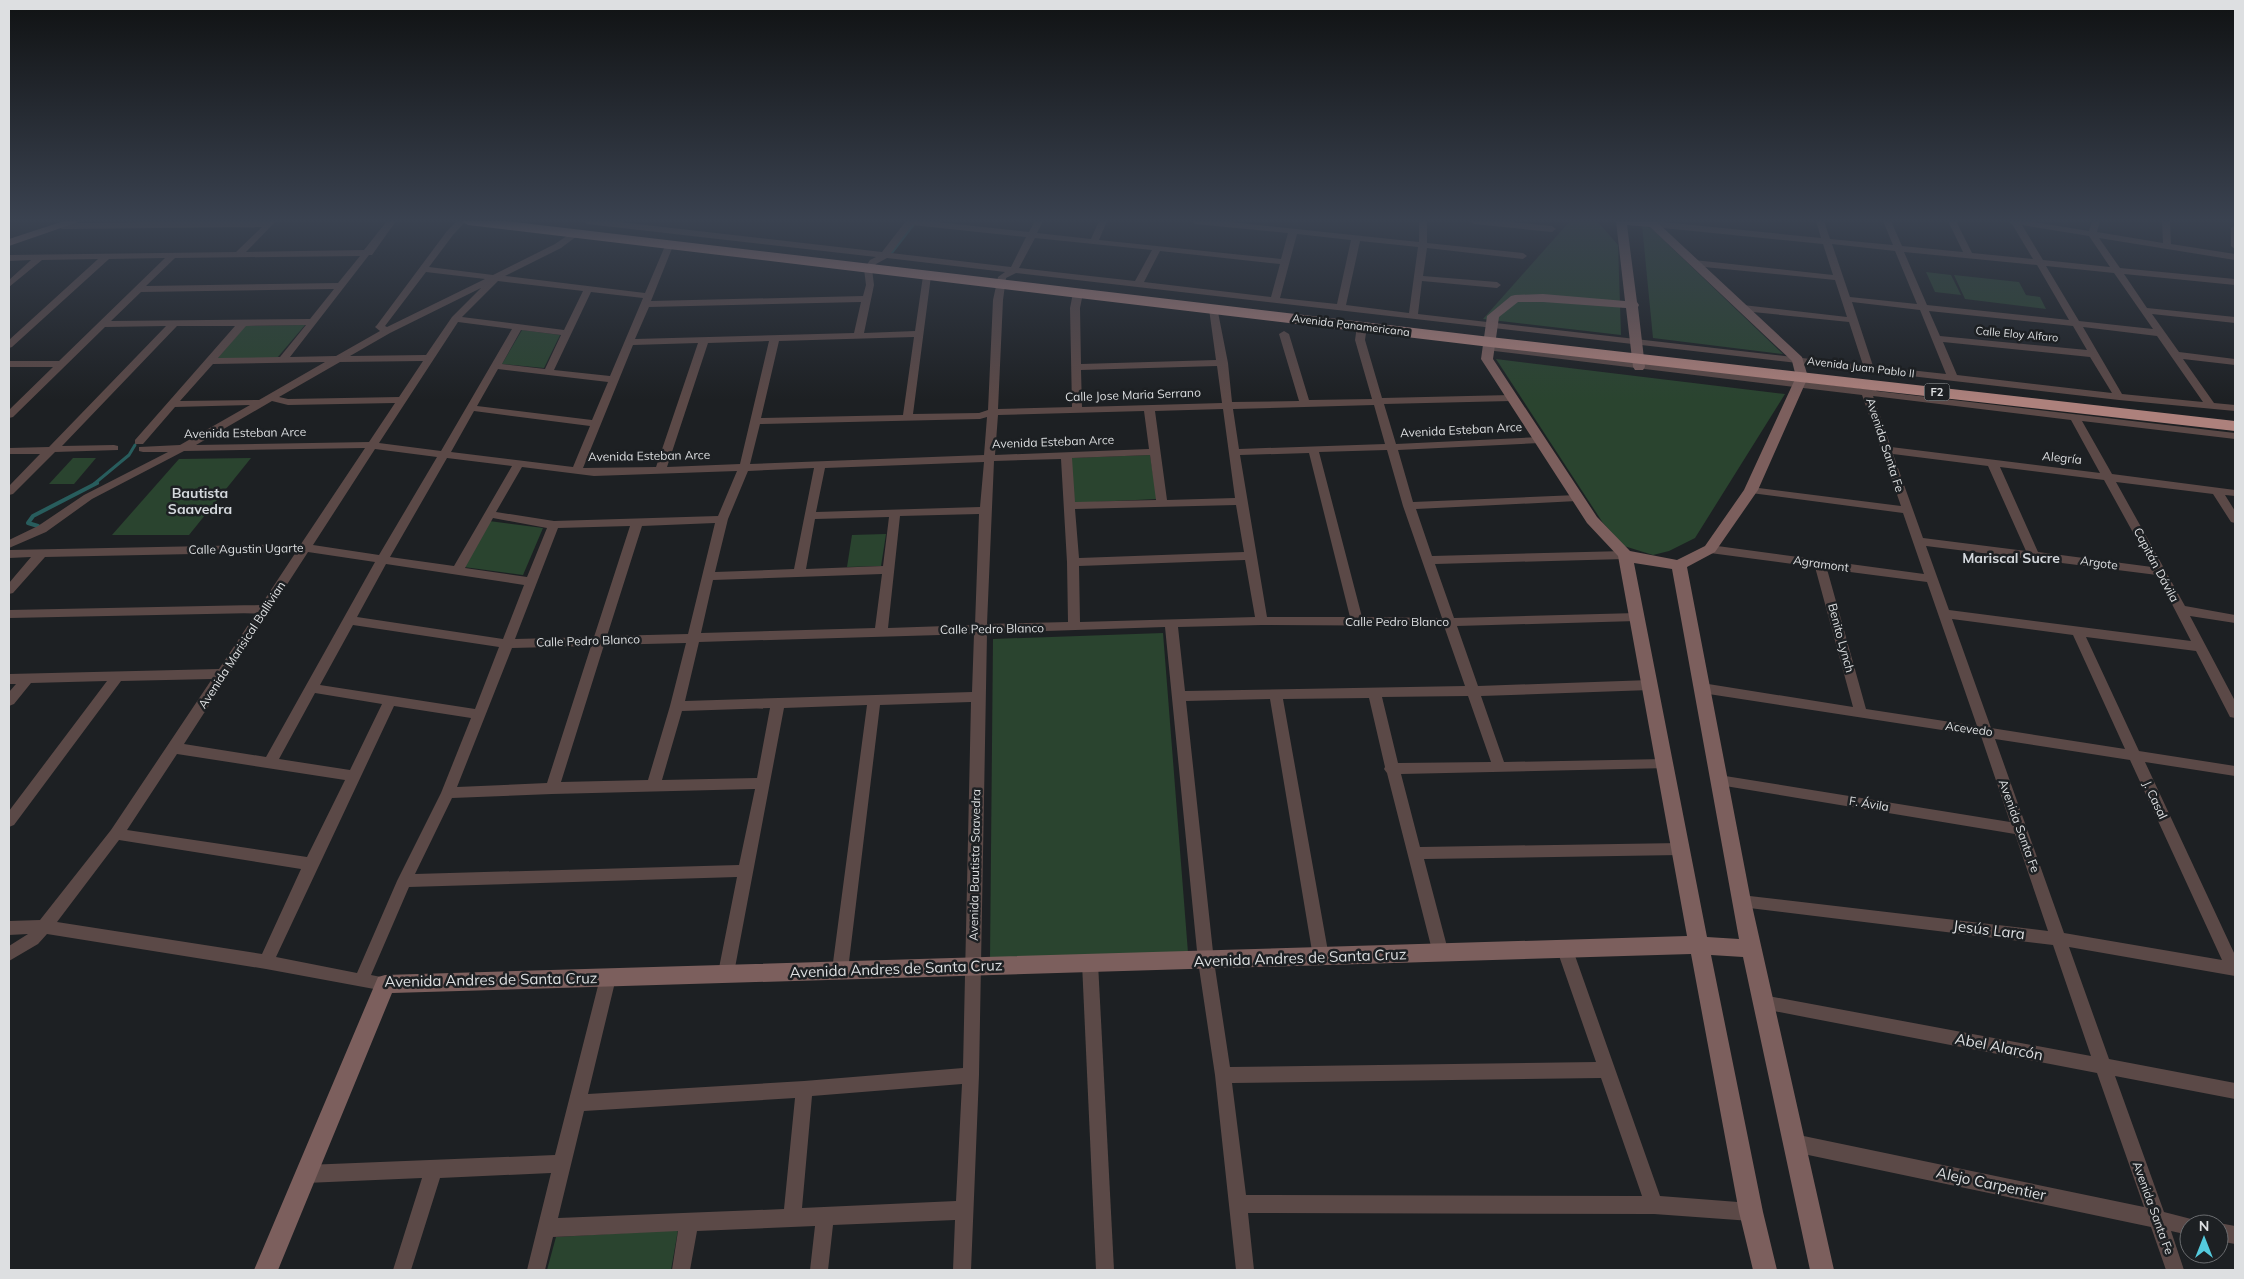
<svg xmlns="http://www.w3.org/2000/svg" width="2244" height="1279" font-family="Mulish,sans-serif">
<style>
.green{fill:#2a442f}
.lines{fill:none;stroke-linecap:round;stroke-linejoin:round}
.stream-far1{stroke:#285d5d;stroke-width:3}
.stream{stroke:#285d5d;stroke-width:4}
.street{fill:#5b4947;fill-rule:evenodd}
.secondary{fill:#7c5f5d;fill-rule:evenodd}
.highway{fill:#ad817c;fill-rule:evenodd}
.labels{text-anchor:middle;stroke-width:5;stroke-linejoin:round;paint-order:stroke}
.far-street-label{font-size:11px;fill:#dddfe1;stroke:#1d2023}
.shield{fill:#1d2023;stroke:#a3a6a8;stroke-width:1}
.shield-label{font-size:11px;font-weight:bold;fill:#dddfe1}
.street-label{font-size:12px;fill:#dddfe1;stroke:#1d2023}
.neighbourhood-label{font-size:14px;font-weight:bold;fill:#d4d8dd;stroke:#1d2023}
.near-street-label{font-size:15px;fill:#dddfe1;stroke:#1d2023}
</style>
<rect width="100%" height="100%" fill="#1d2023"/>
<g class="green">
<path d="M 1570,221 L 1597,221 L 1618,245 L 1621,335 L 1483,319 Z"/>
<path d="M 1642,225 L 1652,229 L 1783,354 L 1653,338 Z"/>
<path d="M 1926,272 L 1951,275 L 1961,295 L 1935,292 Z"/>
<path d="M 1954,275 L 2019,282 L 2026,295 L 2040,297 L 2046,309 L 1965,299 Z"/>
<path d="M 305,325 L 277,358 L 217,359 L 245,326 Z"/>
<path d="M 522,330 L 560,335 L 544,368 L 502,364 Z"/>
<path d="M 1496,359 L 1785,394 L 1695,538 L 1669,551 L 1653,555 L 1624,546 L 1603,523 Z"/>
<path d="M 1150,455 L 1157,499 L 1073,503 L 1070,458 Z"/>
<path d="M 73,458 L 96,458 L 74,484 L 49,484 Z"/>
<path d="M 251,458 L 189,535 L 112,535 L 179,459 Z"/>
<path d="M 489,521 L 543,528 L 523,575 L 464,567 Z"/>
<path d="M 886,534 L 881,566 L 847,567 L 852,535 Z"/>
<path d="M 1163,633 L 1188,953 L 990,961 L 993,639 Z"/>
<path d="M 678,1230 L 671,1270 L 547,1270 L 556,1237 Z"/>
</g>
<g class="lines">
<g class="stream-far1">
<path d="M 892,252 L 916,221"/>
<path d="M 94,484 L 129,455 L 135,445"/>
</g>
<path class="stream" d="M 38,526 L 28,523 L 33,516 L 97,483"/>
<g class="street">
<path d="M 276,221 L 246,252 L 364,250 L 387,221 L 396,221 L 372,255 L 369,255 L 290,357 L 336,356 L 380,331 L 375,327 L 377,325 L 447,231 L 457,221 L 466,221 L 453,235 L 429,267 L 493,275 L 555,244 L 574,231 L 577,232 L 577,236 L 561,248 L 505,276 L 645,293 L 665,246 L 672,244 L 673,246 L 651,301 L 863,296 L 866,285 L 864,269 L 870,260 L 876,257 L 587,224 L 583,221 L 611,221 L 882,252 L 906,221 L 928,221 L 1029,232 L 1035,221 L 1043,221 L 1037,233 L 1091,239 L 1099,221 L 1107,221 L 1099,240 L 1281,259 L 1288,233 L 1195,224 L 1191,221 L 1221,221 L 1419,242 L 1419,221 L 1427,221 L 1427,243 L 1523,253 L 1527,256 L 1523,259 L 1427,248 L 1423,276 L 1497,282 L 1501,285 L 1497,288 L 1422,281 L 1418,314 L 1863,365 L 1849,322 L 1743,311 L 1738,308 L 1743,305 L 1847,317 L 1835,280 L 1694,266 L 1690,263 L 1694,260 L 1833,275 L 1823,244 L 1653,227 L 1649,224 L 1653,221 L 1821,238 L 1816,221 L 1824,221 L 1830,239 L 1893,245 L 1883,221 L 1891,221 L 1902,246 L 1963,252 L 1948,221 L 1956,221 L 1972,253 L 2033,259 L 2012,224 L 2007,221 L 2028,221 L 2089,231 L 2092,221 L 2100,221 L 2097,232 L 2163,243 L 2162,221 L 2170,221 L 2171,244 L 2235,254 L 2235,260 L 2099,238 L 2120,268 L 2235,279 L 2235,285 L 2124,274 L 2147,308 L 2235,317 L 2235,323 L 2152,314 L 2179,352 L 2235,359 L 2235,365 L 2183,359 L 2214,403 L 2235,405 L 2235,411 L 2119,400 L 1016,273 L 1006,278 L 1003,300 L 998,409 L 1072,407 L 1070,308 L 1073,293 L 1078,290 L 1083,293 L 1080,308 L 1081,364 L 1216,360 L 1209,309 L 1214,306 L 1217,307 L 1228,363 L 1232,402 L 1299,401 L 1279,334 L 1284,331 L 1289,334 L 1309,400 L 1372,399 L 1355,340 L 1357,326 L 1362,323 L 1367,326 L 1365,340 L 1382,398 L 1511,395 L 1516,398 L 1511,401 L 1384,404 L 1396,444 L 1540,437 L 1545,440 L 1540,443 L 1398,450 L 1413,502 L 1577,495 L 1583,498 L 1577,501 L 1416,509 L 1432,556 L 1625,551 L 1631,555 L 1625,559 L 1435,564 L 1454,618 L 1637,613 L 1643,617 L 1637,621 L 1457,626 L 1478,686 L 1650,680 L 1655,682 L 1656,685 L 1655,688 L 1650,690 L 1481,696 L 1504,762 L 1664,759 L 1669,760 L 1671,764 L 1669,768 L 1401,774 L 1420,847 L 1680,843 L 1685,845 L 1687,849 L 1685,853 L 1680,855 L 1424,859 L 1449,954 L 1447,959 L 1441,961 L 1435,959 L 1433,954 L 1387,773 L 1384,769 L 1385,767 L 1369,698 L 1283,699 L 1329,957 L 1327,962 L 1321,964 L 1315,962 L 1313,957 L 1270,699 L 1186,701 L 1214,961 L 1230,1067 L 1596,1062 L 1557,950 L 1559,945 L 1565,943 L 1571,945 L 1573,950 L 1660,1196 L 1751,1203 L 1757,1206 L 1760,1212 L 1757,1218 L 1751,1221 L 1654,1214 L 1248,1213 L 1254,1270 L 1236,1270 L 1215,1075 L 1198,961 L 1165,627 L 987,633 L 979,1075 L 971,1270 L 953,1270 L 955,1220 L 833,1225 L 828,1270 L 810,1270 L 815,1226 L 697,1231 L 690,1270 L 672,1270 L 678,1231 L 553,1237 L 545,1270 L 527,1270 L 551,1173 L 440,1178 L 411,1270 L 393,1270 L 422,1178 L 306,1183 L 300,1180 L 297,1174 L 300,1168 L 306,1165 L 555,1155 L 600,978 L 602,973 L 608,971 L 614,973 L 616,978 L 588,1094 L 804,1081 L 963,1068 L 971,702 L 880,705 L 848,970 L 846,975 L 840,977 L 834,975 L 832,970 L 867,705 L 784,708 L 734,973 L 732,978 L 726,980 L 720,978 L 718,973 L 737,877 L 409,887 L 371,975 L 391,979 L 393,984 L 391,989 L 385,991 L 266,969 L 47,934 L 38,944 L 9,961 L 9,946 L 28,934 L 9,935 L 9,921 L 40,920 L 111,830 L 212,679 L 121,681 L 14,825 L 9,827 L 9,811 L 107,681 L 31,683 L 14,704 L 9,706 L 9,692 L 16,684 L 9,684 L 9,674 L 219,669 L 256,613 L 9,618 L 9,610 L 261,605 L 296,552 L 45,557 L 13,593 L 9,594 L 9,583 L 31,557 L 9,558 L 9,550 L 301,544 L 365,448 L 184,451 L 92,499 L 46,532 L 9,548 L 9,540 L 38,526 L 84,495 L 168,452 L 143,452 L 139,451 L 139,447 L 180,445 L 250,405 L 175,407 L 143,444 L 135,444 L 135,440 L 235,326 L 177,326 L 62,446 L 114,445 L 118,446 L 118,450 L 55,452 L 13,494 L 9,495 L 9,486 L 40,454 L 9,454 L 9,448 L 49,447 L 166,326 L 105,327 L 13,417 L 9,418 L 9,410 L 53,367 L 9,367 L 9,361 L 59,361 L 165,258 L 109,259 L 12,347 L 9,348 L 9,340 L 98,259 L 42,260 L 9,287 L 9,280 L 31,260 L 9,261 L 9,255 L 236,252 L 262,227 L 62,229 L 58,226 L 62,223 ZM 912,225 L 1026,237 L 1011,267 L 891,253 ZM 2022,225 L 2089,236 L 2110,267 L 2043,260 ZM 1297,234 L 1351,240 L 1337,304 L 1280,298 ZM 1035,238 L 1152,250 L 1135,281 L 1019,268 ZM 1360,241 L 1418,247 L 1409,313 L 1346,305 ZM 1832,244 L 1895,251 L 1917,304 L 1850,297 ZM 1160,251 L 1280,264 L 1271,297 L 1144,282 ZM 1904,252 L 2037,265 L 2069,320 L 1927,305 ZM 360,256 L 338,283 L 146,286 L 175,258 ZM 887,258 L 1005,272 L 998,277 L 993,300 L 988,410 L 979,413 L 913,414 L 931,276 L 927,273 L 923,276 L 915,331 L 864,333 L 874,285 L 872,269 L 876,264 ZM 2046,266 L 2114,273 L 2153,329 L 2079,321 ZM 426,272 L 485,279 L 387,327 L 385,326 ZM 498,281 L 583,291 L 564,330 L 462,317 ZM 481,288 L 452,317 L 426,355 L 350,356 L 390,333 ZM 334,289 L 310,319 L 111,321 L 141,292 ZM 591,292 L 643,298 L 610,376 L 554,370 ZM 861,302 L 854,333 L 635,339 L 649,307 ZM 1852,302 L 1920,310 L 1946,374 L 1873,366 ZM 1929,311 L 2073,326 L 2087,350 L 1940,336 ZM 458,322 L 512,329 L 441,451 L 379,443 ZM 306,325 L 280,357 L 218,358 L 246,326 ZM 2083,327 L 2157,336 L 2203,402 L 2122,394 ZM 521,330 L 561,335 L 545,369 L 502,364 ZM 914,337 L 903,415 L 761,418 L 779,341 ZM 769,341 L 740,464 L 667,467 L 708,343 ZM 1943,342 L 2090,357 L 2112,393 L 1957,375 ZM 698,343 L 656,467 L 583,468 L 633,345 ZM 423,361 L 399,397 L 288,399 L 279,397 L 340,362 ZM 325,362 L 259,400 L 180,401 L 213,364 ZM 1217,366 L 1222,403 L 1082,407 L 1081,370 ZM 498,369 L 608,382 L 592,420 L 477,406 ZM 272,401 L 288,405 L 395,403 L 369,442 L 196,445 ZM 1374,405 L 1385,444 L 1239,449 L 1233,409 ZM 1223,409 L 1235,498 L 1167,500 L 1155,411 ZM 474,411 L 590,426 L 573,467 L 451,452 ZM 1144,411 L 1149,449 L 995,455 L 998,415 ZM 987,417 L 984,455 L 750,464 L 760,424 L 980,419 ZM 375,449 L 437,457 L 379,555 L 313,545 ZM 1387,450 L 1403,506 L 1442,618 L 1362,617 L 1319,452 ZM 1309,453 L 1350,617 L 1267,617 L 1240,455 ZM 1150,455 L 1156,500 L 1075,502 L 1072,458 ZM 447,458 L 512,466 L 454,566 L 390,557 ZM 1061,459 L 1067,562 L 1068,622 L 987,624 L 994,461 ZM 984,462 L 980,507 L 816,512 L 825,468 ZM 522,467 L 594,476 L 737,471 L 718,516 L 554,521 L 496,512 ZM 814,468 L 794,569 L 715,572 L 728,519 L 748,471 ZM 1236,505 L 1244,552 L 1079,558 L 1075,509 ZM 979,514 L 975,625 L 888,628 L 900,516 ZM 889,517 L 883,566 L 806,569 L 815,519 ZM 493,518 L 547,528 L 527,577 L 465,568 ZM 715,523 L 688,634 L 607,636 L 642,526 ZM 630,526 L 594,637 L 515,639 L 558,528 ZM 308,552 L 375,562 L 266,757 L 184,744 ZM 1245,560 L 1255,617 L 1080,622 L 1079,566 ZM 386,564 L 524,585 L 503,639 L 357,617 ZM 882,574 L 875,628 L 701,633 L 713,580 ZM 353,625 L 499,647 L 475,709 L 320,685 ZM 1262,625 L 1444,626 L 1465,686 L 1185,691 L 1178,627 ZM 974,634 L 972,692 L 685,701 L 699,642 ZM 686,643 L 670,706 L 648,780 L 561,782 L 604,645 ZM 591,646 L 547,783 L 457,787 L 512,648 ZM 315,693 L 382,704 L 350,770 L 279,759 ZM 1468,696 L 1491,762 L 1398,763 L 1382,697 ZM 394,706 L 471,718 L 441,793 L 397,881 L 357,973 L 276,957 ZM 770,708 L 757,778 L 662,780 L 682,711 ZM 177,754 L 345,780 L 307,857 L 127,830 ZM 755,789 L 739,865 L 415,874 L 452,798 L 552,794 ZM 119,840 L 301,869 L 262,954 L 57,922 ZM 1601,1078 L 1642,1196 L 1246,1195 L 1232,1083 ZM 962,1084 L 956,1201 L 802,1208 L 812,1096 ZM 795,1098 L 784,1209 L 558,1218 L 584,1111 Z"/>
<path d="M 1470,221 L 1501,221 L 1552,226 L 1556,229 L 1552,232 L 1474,224 Z"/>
<path d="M 2235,225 L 2235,249 L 2231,246 L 2231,228 Z"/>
<path d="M 1489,345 L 1866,389 L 1876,382 L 1881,385 L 1876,391 L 2235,433 L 2235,439 L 2082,421 L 2112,474 L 2235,490 L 2235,496 L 2225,495 L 2235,511 L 2235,523 L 2231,522 L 2213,494 L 2116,482 L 2185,606 L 2235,615 L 2235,623 L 2190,616 L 2235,701 L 2235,718 L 2230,717 L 2196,651 L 2086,637 L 2139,751 L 2235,766 L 2235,776 L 2145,762 L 2235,955 L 2235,976 L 2069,947 L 2109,1059 L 2235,1083 L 2235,1099 L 2115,1076 L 2164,1212 L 2195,1220 L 2197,1224 L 2189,1224 L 2189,1235 L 2171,1231 L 2184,1270 L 2166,1270 L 2151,1227 L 1794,1152 L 1788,1149 L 1785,1143 L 1788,1137 L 1794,1134 L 2144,1207 L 2097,1073 L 1763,1009 L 1757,1007 L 1755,1002 L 1757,997 L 1763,995 L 2091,1056 L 2053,945 L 1741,907 L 1736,906 L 1733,901 L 1736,896 L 1741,895 L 2048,931 L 2015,834 L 1719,785 L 1714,784 L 1712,780 L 1714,776 L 1719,775 L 2010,822 L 1981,736 L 1702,693 L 1697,691 L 1696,688 L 1697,685 L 1702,683 L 1853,707 L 1815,567 L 1710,553 L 1704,549 L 1710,545 L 1924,574 L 1903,513 L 1751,493 L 1745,490 L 1751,487 L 1901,506 L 1862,395 L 1486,350 L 1484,348 ZM 1873,396 L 2071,420 L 2100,473 L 1891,447 ZM 1893,454 L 1988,466 L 2026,551 L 1923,538 ZM 2000,467 L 2104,480 L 2152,567 L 2038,552 ZM 1926,546 L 2157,575 L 2191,641 L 1949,610 ZM 1827,569 L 1927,582 L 1977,726 L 1866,709 ZM 1952,619 L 2073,635 L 2125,749 L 1991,728 ZM 1995,739 L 2130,760 L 2222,960 L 2064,933 Z"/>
<path d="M 1090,956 L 1096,958 L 1098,963 L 1114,1270 L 1096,1270 L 1082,963 L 1084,958 Z"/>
<path d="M 2219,1223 L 2235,1226 L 2235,1244 L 2219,1241 L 2219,1224 L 2216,1224 Z"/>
</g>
<g class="secondary">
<path d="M 64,221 L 81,221 L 9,246 L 9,239 Z"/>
<path d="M 1616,221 L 1657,222 L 1802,357 L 1808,377 L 1758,490 L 1715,552 L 1687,567 L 1751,901 L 1834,1270 L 1810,1270 L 1743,957 L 1711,955 L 1763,1212 L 1777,1270 L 1753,1270 L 1739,1212 L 1691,954 L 392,993 L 278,1270 L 254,1270 L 375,984 L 378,977 L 385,975 L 1687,936 L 1618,556 L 1587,523 L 1481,359 L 1487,316 L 1511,296 L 1515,295 L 1543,294 L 1625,301 ZM 1627,225 L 1650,227 L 1792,361 L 1796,377 L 1744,490 L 1705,546 L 1677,560 L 1630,551 L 1597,517 L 1493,359 L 1499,317 L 1518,302 L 1543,302 L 1626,308 L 1633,367 L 1635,370 L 1643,370 L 1645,367 L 1638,307 L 1639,305 L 1637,302 ZM 1634,563 L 1672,569 L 1739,939 L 1707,937 Z"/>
</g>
<path class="highway" d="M 461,221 L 506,221 L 1490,337 L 2235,421 L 2235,431 L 1490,347 L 468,225 Z"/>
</g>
<linearGradient id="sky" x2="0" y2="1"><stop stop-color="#101213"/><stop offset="0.55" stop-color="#3a4250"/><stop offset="1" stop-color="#3a4250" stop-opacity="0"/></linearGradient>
<rect width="2244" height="400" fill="url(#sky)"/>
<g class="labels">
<g class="far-street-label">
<text transform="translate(1351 325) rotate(7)" y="4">Avenida Panamericana</text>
<text transform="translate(2017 334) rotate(5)" y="4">Calle Eloy Alfaro</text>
<text transform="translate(1861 367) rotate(7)" y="4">Avenida Juan Pablo II</text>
</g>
<rect class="shield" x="1924.5" y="383.5" width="25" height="17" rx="4"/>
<g class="shield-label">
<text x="1937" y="396">F2</text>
</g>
<g class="street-label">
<text transform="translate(1133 395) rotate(-2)" y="4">Calle Jose Maria Serrano</text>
<text transform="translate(1461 430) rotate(-3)" y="4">Avenida Esteban Arce</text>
<text transform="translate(245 433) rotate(-1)" y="4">Avenida Esteban Arce</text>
<text transform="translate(1053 442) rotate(-2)" y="4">Avenida Esteban Arce</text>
<text transform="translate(1885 445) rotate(72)" y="4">Avenida Santa Fe</text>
<text transform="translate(649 456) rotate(-1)" y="4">Avenida Esteban Arce</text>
<text transform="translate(2062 458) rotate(6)" y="4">Alegría</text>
<text transform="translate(246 549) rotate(-1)" y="4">Calle Agustin Ugarte</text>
<text transform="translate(2099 563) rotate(8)" y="4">Argote</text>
<text transform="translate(1821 564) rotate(8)" y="4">Agramont</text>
<text transform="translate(2156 565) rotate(62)" y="4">Capitán Dávila</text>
<text x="1397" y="626">Calle Pedro Blanco</text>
<text transform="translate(992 629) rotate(-1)" y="4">Calle Pedro Blanco</text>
<text transform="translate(1841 638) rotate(75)" y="4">Benito Lynch</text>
<text transform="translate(588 641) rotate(-2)" y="4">Calle Pedro Blanco</text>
<text transform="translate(242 645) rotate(-57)" y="4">Avenida Marisical Ballivian</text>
<text transform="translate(1969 729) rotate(8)" y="4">Acevedo</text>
<text transform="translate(2155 800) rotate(65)" y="4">J. Casal</text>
<text transform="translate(1869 804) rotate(9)" y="4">F. Ávila</text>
<text transform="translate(2019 826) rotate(70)" y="4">Avenida Santa Fe</text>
<text transform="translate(975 865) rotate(-89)" y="4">Avenida Bautista Saavedra</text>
<text transform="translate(2153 1208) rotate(70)" y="4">Avenida Santa Fe</text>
</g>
<g class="neighbourhood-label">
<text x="200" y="498">Bautista<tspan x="200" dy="16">Saavedra</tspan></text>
<text x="2011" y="563">Mariscal Sucre</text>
</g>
<g class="near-street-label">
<text transform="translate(1989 930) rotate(7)" y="5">Jesús Lara</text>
<text transform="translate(1300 958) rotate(-2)" y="5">Avenida Andres de Santa Cruz</text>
<text transform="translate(896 969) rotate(-2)" y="5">Avenida Andres de Santa Cruz</text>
<text transform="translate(491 980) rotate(-1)" y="5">Avenida Andres de Santa Cruz</text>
<text transform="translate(1999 1047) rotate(11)" y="5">Abel Alarcón</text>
<text transform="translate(1991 1184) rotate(12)" y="5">Alejo Carpentier</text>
</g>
</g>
<rect width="2244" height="1279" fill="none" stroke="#dddfe1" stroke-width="20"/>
<g transform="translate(2204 1239)"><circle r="24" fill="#1d2023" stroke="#6a6c6f"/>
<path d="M0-4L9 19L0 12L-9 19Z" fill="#54cadd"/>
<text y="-8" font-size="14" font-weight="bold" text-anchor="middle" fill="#dddfe1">N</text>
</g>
</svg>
